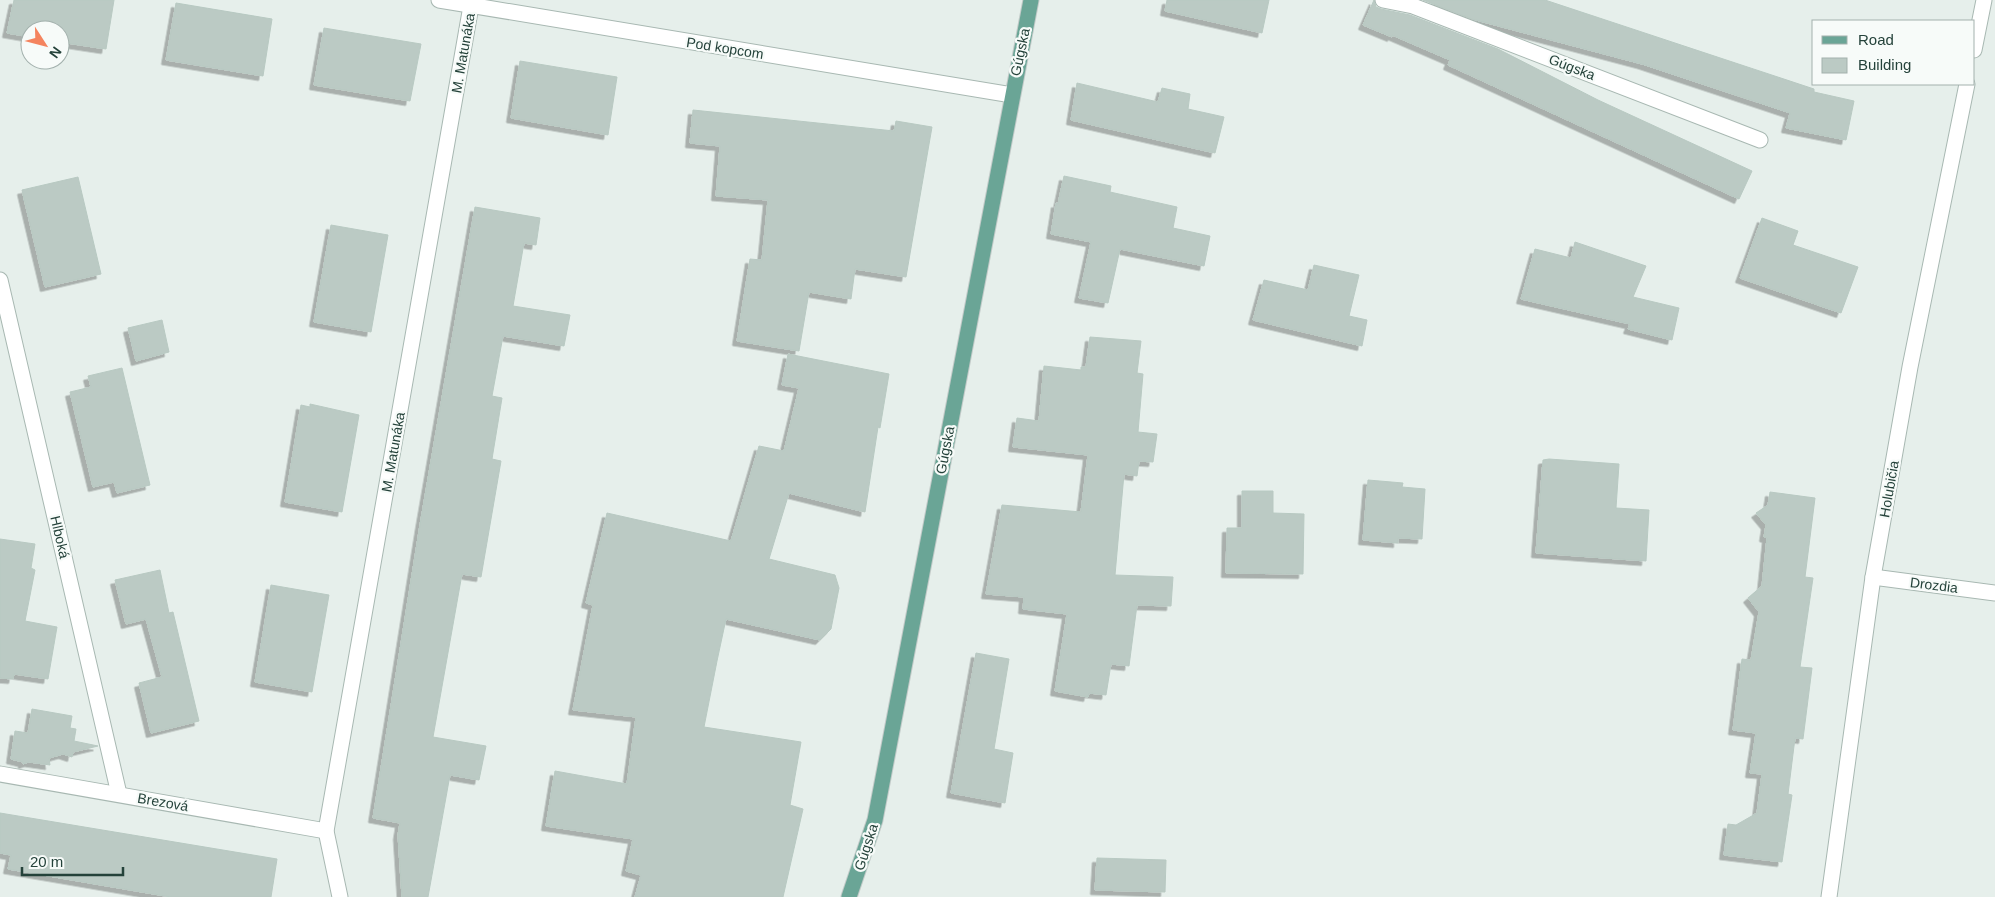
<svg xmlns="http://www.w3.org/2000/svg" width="1995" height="897" font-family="Arial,sans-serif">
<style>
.building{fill:#bbcac4;stroke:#b8c9c2;filter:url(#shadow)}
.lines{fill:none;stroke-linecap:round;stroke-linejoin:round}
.minor-casing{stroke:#a8b8b2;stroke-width:17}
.major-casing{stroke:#c2cac8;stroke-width:17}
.minor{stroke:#fff;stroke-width:15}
.major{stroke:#6aa596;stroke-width:15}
.labels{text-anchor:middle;stroke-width:4.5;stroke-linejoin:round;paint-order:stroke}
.street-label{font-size:14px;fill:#24423a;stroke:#f7fbf9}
</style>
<defs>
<filter id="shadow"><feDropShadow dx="-4.5" dy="4.5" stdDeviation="0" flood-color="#0004"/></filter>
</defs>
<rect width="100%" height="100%" fill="#e6efeb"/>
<g class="building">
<path d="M 14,0 L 114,0 L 106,49 L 60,42 L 60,30 L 30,30 L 30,37 L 7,33 Z"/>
<path d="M 1167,0 L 1269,0 L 1262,33 L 1165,11 Z"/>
<path d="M 1374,0 L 1376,7 L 1381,9 L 1410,15 L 1498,49 L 1598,100 L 1752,171 L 1739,199 L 1448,65 L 1450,60 L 1392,35 L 1392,37 L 1363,25 Z"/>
<path d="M 1423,0 L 1545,0 L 1814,89 L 1814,92 L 1854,101 L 1846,140 L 1786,128 L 1790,113 L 1760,103 L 1642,64 L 1472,19 Z"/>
<path d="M 176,3 L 272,19 L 263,76 L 166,60 Z"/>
<path d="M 324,28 L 421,44 L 410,101 L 314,85 Z"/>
<path d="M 520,61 L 617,77 L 608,135 L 511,118 Z"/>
<path d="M 1077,83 L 1158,102 L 1162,88 L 1190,94 L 1188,109 L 1224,117 L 1215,153 L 1071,120 Z"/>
<path d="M 693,110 L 894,131 L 896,121 L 932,127 L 906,277 L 855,269 L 851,299 L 809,292 L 799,351 L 737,341 L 750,259 L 762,260 L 768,200 L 716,196 L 720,146 L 690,143 Z"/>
<path d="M 1064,176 L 1111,186 L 1110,192 L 1177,207 L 1173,228 L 1210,236 L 1204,266 L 1120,249 L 1108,303 L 1079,298 L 1091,242 L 1051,234 L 1056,203 L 1058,204 Z"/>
<path d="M 78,177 L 101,274 L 45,287 L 22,190 Z"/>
<path d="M 475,207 L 540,218 L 536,245 L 524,243 L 513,306 L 570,315 L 564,346 L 503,336 L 492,396 L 502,398 L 492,459 L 501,461 L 481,577 L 462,574 L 433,737 L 486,746 L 479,780 L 450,775 L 428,897 L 402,897 L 398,835 L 400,823 L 373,818 L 420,525 Z"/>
<path d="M 1762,218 L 1798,231 L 1793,245 L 1858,267 L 1841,313 L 1740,278 Z"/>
<path d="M 331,225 L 388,235 L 371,332 L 314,322 Z"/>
<path d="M 1575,242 L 1646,266 L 1633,297 L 1679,308 L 1672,340 L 1628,329 L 1630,324 L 1521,299 L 1535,249 L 1571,258 Z"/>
<path d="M 1314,265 L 1359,275 L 1349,316 L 1367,320 L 1362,346 L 1253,320 L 1264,280 L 1308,290 Z"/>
<path d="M 162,320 L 169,352 L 136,361 L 128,328 Z"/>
<path d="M 1090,337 L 1141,341 L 1137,373 L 1143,374 L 1138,432 L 1157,434 L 1153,462 L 1139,461 L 1137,476 L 1124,474 L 1115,575 L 1173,577 L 1171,606 L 1137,605 L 1129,666 L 1111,664 L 1106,695 L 1089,693 L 1088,697 L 1055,691 L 1067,614 L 1023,609 L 1024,597 L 986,594 L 1002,505 L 1081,512 L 1088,455 L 1013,447 L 1017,418 L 1039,421 L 1044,366 L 1081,370 L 1081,367 L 1086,367 Z"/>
<path d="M 788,354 L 889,374 L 880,428 L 878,427 L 865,512 L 789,493 L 769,559 L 835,575 L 839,588 L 831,629 L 820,640 L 726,619 L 717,661 L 704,727 L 801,742 L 790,805 L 803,809 L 783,897 L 635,897 L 641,875 L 626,871 L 633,839 L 546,826 L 555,771 L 627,784 L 636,717 L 573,710 L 593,605 L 586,603 L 607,513 L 731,541 L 759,446 L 784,451 L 799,388 L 782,385 Z"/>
<path d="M 122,368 L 150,485 L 117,493 L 114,482 L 93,487 L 70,392 L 91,387 L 88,376 Z"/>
<path d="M 310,404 L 359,415 L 342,512 L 285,502 L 301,405 L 310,407 Z"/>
<path d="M 1549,459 L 1619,464 L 1616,508 L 1649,510 L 1646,561 L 1536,553 L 1543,460 Z"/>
<path d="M 1368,480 L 1403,483 L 1402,487 L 1425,489 L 1422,539 L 1398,538 L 1398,543 L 1363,540 Z"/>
<path d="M 1242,491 L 1273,491 L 1273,513 L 1304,514 L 1303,574 L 1226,573 L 1227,528 L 1242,528 Z"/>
<path d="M 1770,492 L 1815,498 L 1805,577 L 1813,578 L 1800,667 L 1812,668 L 1803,739 L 1795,738 L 1788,794 L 1792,795 L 1782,862 L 1724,855 L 1728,824 L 1736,825 L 1757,813 L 1762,774 L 1750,773 L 1756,733 L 1733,730 L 1742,659 L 1751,660 L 1759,612 L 1748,598 L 1762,586 L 1767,538 L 1764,537 L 1766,525 L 1756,513 L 1768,505 Z"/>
<path d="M 0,539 L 35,544 L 31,568 L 35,570 L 25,621 L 57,627 L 48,679 L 14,674 L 13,679 L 0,678 Z"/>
<path d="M 160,570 L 169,613 L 173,612 L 199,721 L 151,733 L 139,683 L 162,677 L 146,619 L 126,624 L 115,580 Z"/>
<path d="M 271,585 L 329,595 L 312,692 L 255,682 Z"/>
<path d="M 976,653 L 1009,659 L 994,749 L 1013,753 L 1005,803 L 951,793 Z"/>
<path d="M 32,709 L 72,716 L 70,728 L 76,729 L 74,741 L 98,746 L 73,752 L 72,757 L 63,754 L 49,758 L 50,765 L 29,762 L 23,764 L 23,762 L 11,759 L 15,731 L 28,733 Z"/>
<path d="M 0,813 L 277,859 L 271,897 L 171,897 L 8,869 L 11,855 L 0,853 Z"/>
<path d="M 1097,858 L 1166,860 L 1165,892 L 1095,890 Z"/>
</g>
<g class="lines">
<g class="minor-casing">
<g id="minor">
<path d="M 439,0 L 1012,95"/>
<path d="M 1383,0 L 1413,6 L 1760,140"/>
<path d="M 1974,50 L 1984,0"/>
<path d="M 0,280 L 119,794"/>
<path d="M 1873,577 L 1995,593"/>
<path d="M 0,774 L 326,831"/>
<path d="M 340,897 L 326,831 L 471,6"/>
<path d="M 1829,897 L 1873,577 L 1910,367 L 1967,84"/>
</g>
</g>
<g class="major-casing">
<path id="major" d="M 849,897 L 875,820 L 1031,0"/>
</g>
<use href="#minor" class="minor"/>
<use href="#major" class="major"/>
</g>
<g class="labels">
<g class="street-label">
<text transform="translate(725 48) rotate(9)" y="5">Pod kopcom</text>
<text transform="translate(1020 52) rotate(-78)" y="5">Gúgska</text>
<text transform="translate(463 53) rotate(-80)" y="5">M. Matunáka</text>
<text transform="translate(1572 67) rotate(21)" y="5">Gúgska</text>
<text transform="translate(945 450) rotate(-79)" y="5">Gúgska</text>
<text transform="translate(393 452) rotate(-80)" y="5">M. Matunáka</text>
<text transform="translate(1889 489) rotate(-80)" y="5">Holubičia</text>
<text transform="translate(60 537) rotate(77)" y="5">Hlboká</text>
<text transform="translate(1934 585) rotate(7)" y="5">Drozdia</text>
<text transform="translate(163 802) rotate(10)" y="5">Brezová</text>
<text transform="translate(866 847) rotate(-72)" y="5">Gúgska</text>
</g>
</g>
<rect x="1812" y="20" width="162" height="65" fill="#f7fbf9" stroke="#a3b1ad"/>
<rect x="1822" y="36" width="25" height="8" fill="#6aa596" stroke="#a3b1ad"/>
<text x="1858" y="45" font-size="15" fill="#24423a">Road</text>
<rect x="1822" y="58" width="25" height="15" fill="#bbcac4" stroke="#a3b1ad"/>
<text x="1858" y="70" font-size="15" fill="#24423a">Building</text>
<g transform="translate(45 45) rotate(126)"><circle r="24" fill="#f7fbf9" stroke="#a3b1ad"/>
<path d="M0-4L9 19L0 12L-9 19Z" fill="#f4845f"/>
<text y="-8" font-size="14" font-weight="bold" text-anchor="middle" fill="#24423a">N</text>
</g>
<path d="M22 867v8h101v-8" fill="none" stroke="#24423a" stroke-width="2.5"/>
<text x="30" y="867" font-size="15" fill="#24423a" stroke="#f7fbf9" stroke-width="4" paint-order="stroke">20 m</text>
</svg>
